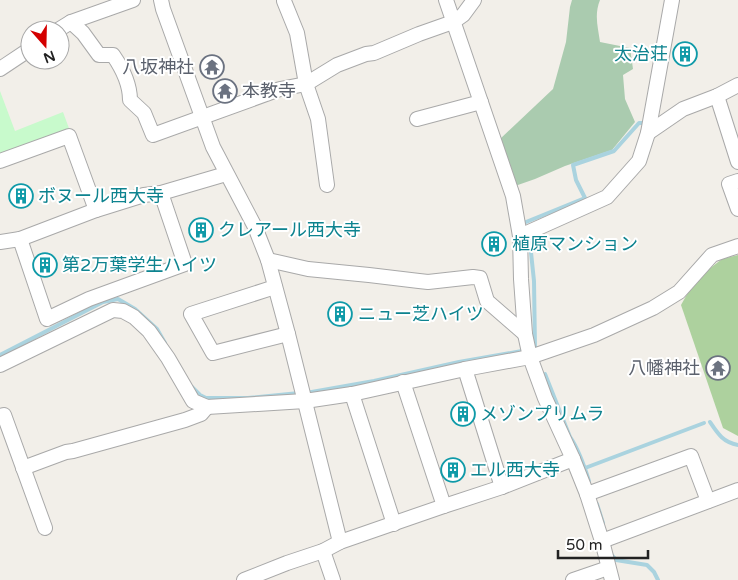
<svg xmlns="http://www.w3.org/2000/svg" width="738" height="580" font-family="'Varela Round','Noto Sans JP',sans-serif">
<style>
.forest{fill:#add19e}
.cemetery{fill:#aacbaf}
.park{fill:#c8facc}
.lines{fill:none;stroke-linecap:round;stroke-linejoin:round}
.stream{stroke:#aad3df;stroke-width:4}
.minor-casing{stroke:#a9a9a9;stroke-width:16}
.minor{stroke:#fff;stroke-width:14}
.labels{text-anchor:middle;stroke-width:4;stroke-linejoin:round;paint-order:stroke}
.culture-label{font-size:18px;fill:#0d838f;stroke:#fff;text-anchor:start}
.worship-label{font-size:18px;fill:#5b616d;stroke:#fff;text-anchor:end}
</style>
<rect width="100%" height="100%" fill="#f2efe9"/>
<path class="forest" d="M 738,255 L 738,436 L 723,428 L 681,305 L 695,280 L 722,259 Z"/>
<path class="cemetery" d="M 572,0 L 600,0 C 594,15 598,27 600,42 L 630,48 L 633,69 L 623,75 L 625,99 L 635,122 L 612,150 L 565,166 L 535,179 L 515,186 L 500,139 L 553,89 L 566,42 L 570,7 Z"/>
<path class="park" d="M 0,91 L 15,131 L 63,112 L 70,131 L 0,158 Z"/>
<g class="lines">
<g class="stream">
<path d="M 526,222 L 585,198 L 576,180 L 573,165 L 614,151 L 639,123 L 644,123"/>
<path d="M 530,243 L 534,281 L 535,348 L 534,348"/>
<path d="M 0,355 L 103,302 L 118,299 L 135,309 L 157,329 L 165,343"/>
<path d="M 545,374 L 570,437 C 579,450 584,465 589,481"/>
<path d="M 192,387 L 200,395 L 206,398 L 248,398 L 299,393"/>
<path d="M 306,393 L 374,381 L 459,362 L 522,351"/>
<path d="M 710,422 C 718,434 723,442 738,445"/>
<path d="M 585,468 L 704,423"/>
<path d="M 597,504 L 603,523"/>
<path d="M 611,554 L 616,560 L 647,565 L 654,572 L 658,580"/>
</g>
<g class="minor-casing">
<g id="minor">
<path d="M 161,0 L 163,9 L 213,147 L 255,227 L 268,260 L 288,334 L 340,542"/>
<path d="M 446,0 L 513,196 L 520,236 L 521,279 L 525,334 L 530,357 L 545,398 L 573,459 L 587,494 L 602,541 L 612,580"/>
<path d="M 284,1 L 297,33 L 306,84 L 318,119 L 327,185"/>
<path d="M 71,22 L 83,33 L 99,55 L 113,55 C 122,68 130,83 130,100 L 144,113 L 153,135 L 280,89 L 306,84 L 337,65 L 366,54 L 374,53 L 419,34 L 453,22 L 463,15 L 474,0"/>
<path d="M 58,30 L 71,22 L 133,0"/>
<path d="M 0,69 L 30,49"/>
<path d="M 717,96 L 738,162"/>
<path d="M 417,119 L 481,102"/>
<path d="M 648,133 L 683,109 L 717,96 L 738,85"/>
<path d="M 0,161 L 69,136 L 96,210"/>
<path d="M 738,181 L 729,184 L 738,209"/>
<path d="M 520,236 L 607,197 L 639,161 L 648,133 L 672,0"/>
<path d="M 20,239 L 47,319 L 89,299 L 185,264 L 161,193"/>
<path d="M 0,242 L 20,239 L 96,210 L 144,195 L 161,193 L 226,174"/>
<path d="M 268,260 L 308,269 L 369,275 L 419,281 L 428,282 L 473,277 L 480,278 L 487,301 L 525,334"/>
<path d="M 275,287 L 191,314 L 213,353 L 288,334"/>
<path d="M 0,365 L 113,310 L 123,311 L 134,317 L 149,331 L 168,358 L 193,401 L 207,407 L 305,401 L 352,394 L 465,369 L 530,357 L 594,335 L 653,308 L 679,292 L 712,255 L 738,246"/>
<path d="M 465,369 L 502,487"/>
<path d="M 403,382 L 444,506"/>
<path d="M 352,394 L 394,524"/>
<path d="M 0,416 L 4,415 L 45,528"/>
<path d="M 23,468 L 66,452 L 73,451 L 185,420 L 201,414 L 207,407"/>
<path d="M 587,494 L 691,456 L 708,501"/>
<path d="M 602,541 L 738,490"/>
<path d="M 323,551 L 333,580"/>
<path d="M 244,580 L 287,563 L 323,551 L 340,542 L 444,506 L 502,487 L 573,459"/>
<path d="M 573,580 L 608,568"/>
</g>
</g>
<use href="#minor" class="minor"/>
</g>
<defs>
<g id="building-ring" transform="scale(1.25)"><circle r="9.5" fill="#fff" stroke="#0f9aa8" stroke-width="1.5"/><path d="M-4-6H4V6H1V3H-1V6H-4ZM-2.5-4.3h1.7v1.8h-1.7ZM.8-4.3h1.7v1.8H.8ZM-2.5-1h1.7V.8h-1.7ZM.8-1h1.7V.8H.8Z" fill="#0f9aa8"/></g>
<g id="temple-ring" transform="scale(1.25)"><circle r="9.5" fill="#fff" stroke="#6b7280" stroke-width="1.5"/><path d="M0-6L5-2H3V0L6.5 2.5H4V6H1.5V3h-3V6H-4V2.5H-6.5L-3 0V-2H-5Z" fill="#6b7280"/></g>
</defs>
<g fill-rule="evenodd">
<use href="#building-ring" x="685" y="54"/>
<use href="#temple-ring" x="212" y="67"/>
<use href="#temple-ring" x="225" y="91"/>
<use href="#building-ring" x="21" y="196"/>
<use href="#building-ring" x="201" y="230"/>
<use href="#building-ring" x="494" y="244"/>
<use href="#building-ring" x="45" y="265"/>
<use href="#building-ring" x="340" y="314"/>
<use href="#temple-ring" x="718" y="368"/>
<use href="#building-ring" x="463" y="414"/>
<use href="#building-ring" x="453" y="470"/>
</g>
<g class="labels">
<g class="culture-label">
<text x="668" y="60" text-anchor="end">太治荘</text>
<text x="38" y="202">ボヌール西大寺</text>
<text x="218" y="236">クレアール西大寺</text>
<text x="512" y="250">植原マンション</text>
<text x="62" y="271">第2万葉学生ハイツ</text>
<text x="358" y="320">ニュー芝ハイツ</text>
<text x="480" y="420">メゾンプリムラ</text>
<text x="470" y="476">エル西大寺</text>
</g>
<g class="worship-label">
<text x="194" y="73">八坂神社</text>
<text x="242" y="97" text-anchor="start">本教寺</text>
<text x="700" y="374">八幡神社</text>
</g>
</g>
<g transform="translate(45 45) rotate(160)"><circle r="24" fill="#ffffff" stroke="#a7a7a7"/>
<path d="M0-4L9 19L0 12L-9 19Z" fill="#d40000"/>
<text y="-8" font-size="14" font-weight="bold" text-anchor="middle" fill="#222222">N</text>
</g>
<path d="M558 550v8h90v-8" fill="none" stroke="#222222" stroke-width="2.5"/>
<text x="566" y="550" font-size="15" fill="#222222" stroke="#ffffff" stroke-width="4" paint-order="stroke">50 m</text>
</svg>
